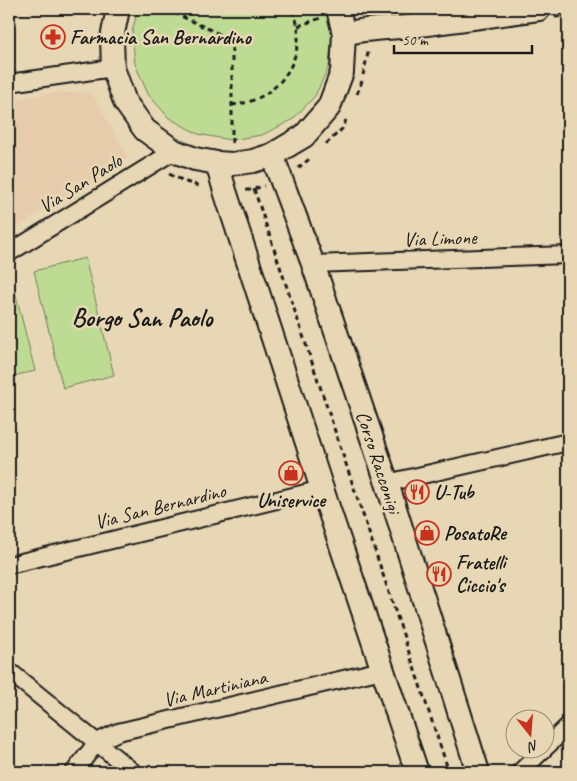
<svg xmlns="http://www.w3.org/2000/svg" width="577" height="781" font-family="Caveat,sans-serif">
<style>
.built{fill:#e7ccac}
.green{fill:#bedb93;stroke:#6d7c58}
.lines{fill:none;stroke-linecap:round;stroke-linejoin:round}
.street-casing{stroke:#1c1c1c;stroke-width:20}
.secondary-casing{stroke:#1c1c1c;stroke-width:26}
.path{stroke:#1c1c1c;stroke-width:3;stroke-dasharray:5 4;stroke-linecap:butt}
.street{stroke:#e8d7b4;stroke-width:16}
.secondary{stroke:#e8d7b4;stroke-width:22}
.labels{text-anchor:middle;stroke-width:5;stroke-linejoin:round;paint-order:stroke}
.poi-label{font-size:20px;font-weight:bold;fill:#1c1c1c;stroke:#e8d7b4;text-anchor:start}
.street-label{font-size:20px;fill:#1c1c1c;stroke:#e8d7b4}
.district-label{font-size:25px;font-weight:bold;fill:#1c1c1c;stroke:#e8d7b4}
</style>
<rect width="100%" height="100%" fill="#e8d7b4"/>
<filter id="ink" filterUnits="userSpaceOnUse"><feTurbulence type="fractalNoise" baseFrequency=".02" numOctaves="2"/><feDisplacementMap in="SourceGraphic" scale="10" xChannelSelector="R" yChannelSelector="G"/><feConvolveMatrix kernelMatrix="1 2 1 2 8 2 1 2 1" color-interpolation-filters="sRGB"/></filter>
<g filter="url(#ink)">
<path class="built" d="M 59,92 L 92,93 L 128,157 L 9,232 L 9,100 Z"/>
<g class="green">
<path d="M 138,9 L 326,9 L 332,32 L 329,66 L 315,96 L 292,120 L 262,135 L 230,140 L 198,134 L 169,118 L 148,94 L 135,64 L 132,32 Z"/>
<path d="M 85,258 L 114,375 L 63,388 L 34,271 Z"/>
<path d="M 14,287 L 35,371 L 9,377 L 9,290 Z"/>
</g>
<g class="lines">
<g class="street-casing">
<g id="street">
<path d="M 9,83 L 113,68"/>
<path d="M 9,253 L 174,151"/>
<path d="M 313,264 L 568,255"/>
<path d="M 387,483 L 568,442"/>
<path d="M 9,565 L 322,489"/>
<path d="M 9,671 L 133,772"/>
<path d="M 74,772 L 97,742 L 118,732 L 382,670"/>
<path d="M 520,772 L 568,726"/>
</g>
</g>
<g class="secondary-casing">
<g id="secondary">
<path d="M 118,9 L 112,38 L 113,68 L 125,102 L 145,130 L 174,151 L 195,159 L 217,163 L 232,164 L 253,161 L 272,155 L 304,136 L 329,107 L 342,72 L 344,34 L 338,9"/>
<path d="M 344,34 C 370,27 395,29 421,25 C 460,20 500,14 539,9"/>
<path d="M 272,155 L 313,264 L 387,483 L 478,772"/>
<path d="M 217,163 L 225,191 L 322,489 L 417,772"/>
</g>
</g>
<g class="path">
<path d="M 166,9 L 232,40 L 232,146"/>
<path d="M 555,17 L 568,16"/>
<path d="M 298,26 L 321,18"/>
<path d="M 363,75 L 369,49"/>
<path d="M 357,94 L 362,81"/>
<path d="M 232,105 C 238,104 245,103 251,101 C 283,89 300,61 298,28 C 297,21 294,15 293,9"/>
<path d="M 326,144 L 342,129 L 346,120"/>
<path d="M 298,168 L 312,157"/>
<path d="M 169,174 L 186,182 L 202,187"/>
<path d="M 254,189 L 449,772"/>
<path d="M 246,190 L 250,190 L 264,186"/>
</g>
<use href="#street" class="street"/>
<use href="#secondary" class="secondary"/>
</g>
</g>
<defs>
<g id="pharmacy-ring" transform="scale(1.25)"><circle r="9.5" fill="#e8d7b4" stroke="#c8321e" stroke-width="1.5"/><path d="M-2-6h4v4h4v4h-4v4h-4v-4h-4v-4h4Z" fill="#c8321e"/></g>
<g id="shop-ring" transform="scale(1.25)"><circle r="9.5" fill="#e8d7b4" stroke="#c8321e" stroke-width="1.5"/><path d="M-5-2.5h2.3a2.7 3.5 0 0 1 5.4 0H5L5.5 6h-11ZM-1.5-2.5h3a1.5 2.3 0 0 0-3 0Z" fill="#c8321e"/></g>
<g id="restaurant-ring" transform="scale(1.25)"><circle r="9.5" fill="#e8d7b4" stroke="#c8321e" stroke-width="1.5"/><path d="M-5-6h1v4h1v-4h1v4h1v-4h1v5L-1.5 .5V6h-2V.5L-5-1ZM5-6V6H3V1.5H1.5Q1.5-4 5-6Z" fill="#c8321e"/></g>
</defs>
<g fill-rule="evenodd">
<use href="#pharmacy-ring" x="53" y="37"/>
<use href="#shop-ring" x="291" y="473"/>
<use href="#restaurant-ring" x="417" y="492"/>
<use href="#shop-ring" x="427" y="533"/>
<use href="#restaurant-ring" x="439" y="574"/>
</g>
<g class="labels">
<g class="poi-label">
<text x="70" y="44">Farmacia San Bernardino</text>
<text x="434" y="499">U-Tub</text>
<text x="291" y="507" text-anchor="middle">Uniservice</text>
<text x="444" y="540">PosatoRe</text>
<text x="456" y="569">Fratelli<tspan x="456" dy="23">Ciccio's</tspan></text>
</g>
<g class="street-label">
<text transform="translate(80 183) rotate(-32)" y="7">Via San Paolo</text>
<text transform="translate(440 238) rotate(-2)" y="7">Via Limone</text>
<text transform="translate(379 462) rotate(72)" y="7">Corso Racconigi</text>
<text transform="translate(160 506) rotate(-14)" y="7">Via San Bernardino</text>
<text transform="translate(215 688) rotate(-13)" y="7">Via Martiniana</text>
</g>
<g class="district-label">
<text x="142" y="326">Borgo San Paolo</text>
</g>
</g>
<rect width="577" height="781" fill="none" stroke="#e8d7b4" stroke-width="30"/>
<rect x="15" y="15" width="547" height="751" fill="none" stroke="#1c1c1c" stroke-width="2" filter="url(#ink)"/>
<g transform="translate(530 734) rotate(163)"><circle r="24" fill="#e8d7b4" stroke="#968c77"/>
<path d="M0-4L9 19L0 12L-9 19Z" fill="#c8321e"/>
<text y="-8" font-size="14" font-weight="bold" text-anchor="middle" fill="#1c1c1c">N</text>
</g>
<path d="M394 45v8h138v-8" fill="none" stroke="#1c1c1c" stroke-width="2.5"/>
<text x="402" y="45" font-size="15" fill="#1c1c1c" stroke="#e8d7b4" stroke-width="4" paint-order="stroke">50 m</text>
</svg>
